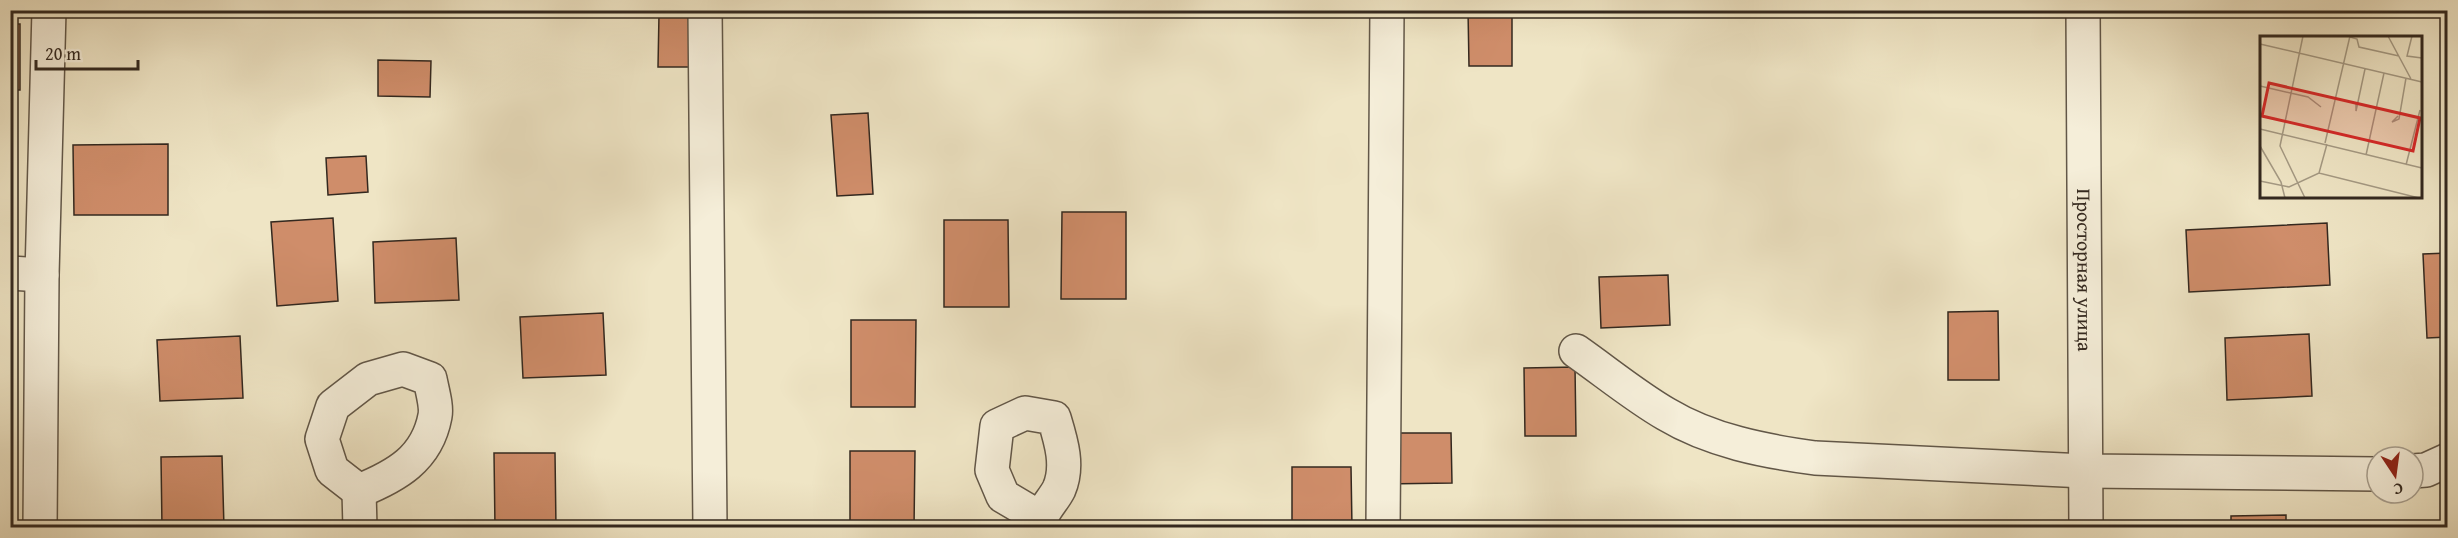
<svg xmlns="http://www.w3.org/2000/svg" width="2458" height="538" font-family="'Gentium Book Plus',serif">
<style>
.building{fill:#cf8d6a;stroke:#33281f;stroke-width:1.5}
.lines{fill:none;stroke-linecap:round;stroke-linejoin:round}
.minor-casing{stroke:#625748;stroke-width:36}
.minor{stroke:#f5eed9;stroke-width:33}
.labels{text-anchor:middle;stroke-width:4.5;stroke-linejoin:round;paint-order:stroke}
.street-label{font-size:20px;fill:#33281f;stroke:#f5eed9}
.inset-road{fill:none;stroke:#a49983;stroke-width:1.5}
.view{fill:#d62828;fill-opacity:0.15;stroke:#d62828;stroke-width:3}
.inset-edge{fill:none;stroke:#33281f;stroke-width:3}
</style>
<rect width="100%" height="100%" fill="#efe5c5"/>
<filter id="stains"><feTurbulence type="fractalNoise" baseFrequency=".00333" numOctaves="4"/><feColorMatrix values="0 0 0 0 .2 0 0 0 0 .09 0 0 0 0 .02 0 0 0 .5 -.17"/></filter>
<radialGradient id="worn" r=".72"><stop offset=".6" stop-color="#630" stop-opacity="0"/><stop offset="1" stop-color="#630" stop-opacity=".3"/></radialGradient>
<g class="building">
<path d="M 1468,10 L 1512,10 L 1512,66 L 1469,66 Z"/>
<path d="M 659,14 L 695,15 L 695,67 L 658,67 Z"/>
<rect x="10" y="24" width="10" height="66"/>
<path d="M 378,60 L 431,61 L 430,97 L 378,96 Z"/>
<path d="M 868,113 L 873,194 L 837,196 L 831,115 Z"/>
<path d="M 168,144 L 168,215 L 74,215 L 73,145 Z"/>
<path d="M 366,156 L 368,192 L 328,195 L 326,158 Z"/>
<path d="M 1062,212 L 1126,212 L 1126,299 L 1061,299 Z"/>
<path d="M 333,218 L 338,301 L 277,306 L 271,222 Z"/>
<path d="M 944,220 L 1008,220 L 1009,307 L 944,307 Z"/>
<path d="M 2327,223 L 2330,285 L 2189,292 L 2186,230 Z"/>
<path d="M 456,238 L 459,300 L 375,303 L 373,242 Z"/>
<path d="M 2448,253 L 2448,337 L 2427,338 L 2423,254 Z"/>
<path d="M 1668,275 L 1670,325 L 1601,328 L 1599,277 Z"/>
<path d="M 1998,311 L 1999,380 L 1948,380 L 1948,312 Z"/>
<path d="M 603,313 L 606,375 L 523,378 L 520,317 Z"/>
<path d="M 851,320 L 916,320 L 915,407 L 851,407 Z"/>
<path d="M 2309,334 L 2312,396 L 2227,400 L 2225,338 Z"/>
<path d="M 240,336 L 243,398 L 160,401 L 157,340 Z"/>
<path d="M 1575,367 L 1576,436 L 1525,436 L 1524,368 Z"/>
<path d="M 1383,433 L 1451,433 L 1452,483 L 1383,484 Z"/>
<path d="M 850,451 L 915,451 L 914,528 L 850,528 Z"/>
<path d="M 494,453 L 555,453 L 556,528 L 495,528 Z"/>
<path d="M 222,456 L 224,528 L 162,528 L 161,457 Z"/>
<path d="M 1292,467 L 1351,467 L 1352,528 L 1292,528 Z"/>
<path d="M 2286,515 L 2286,528 L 2231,528 L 2231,516 Z"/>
</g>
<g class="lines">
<g class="minor-casing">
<g id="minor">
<path d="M 705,10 L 710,528"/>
<path id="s1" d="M 2083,10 L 2086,528"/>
<path d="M 10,273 L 42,275"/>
<path d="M 1576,351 C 1606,372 1635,396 1666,414 C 1711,441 1764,451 1815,458 L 2085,471 L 2377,474"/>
<path d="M 403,369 L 430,379 C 432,390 437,406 435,416 C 427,459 396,476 359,491 L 332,470 L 322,439 L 333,406 L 368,379 Z"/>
<path d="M 2413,471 L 2426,470 L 2448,460"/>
<path d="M 359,491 L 360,528"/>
<path d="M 40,528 L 42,275 L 49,10"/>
<path d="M 1040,528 C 1040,511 1052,503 1059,489 C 1069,466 1061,441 1054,418 L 1025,413 L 997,426 L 992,470 L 1003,496 L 1040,518"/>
<path d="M 1383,528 L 1387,10"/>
</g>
</g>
<use href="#minor" class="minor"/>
</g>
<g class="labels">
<g class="street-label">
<text dy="7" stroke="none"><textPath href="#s1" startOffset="260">Просторная улица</textPath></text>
</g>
</g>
<g transform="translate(2260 36)">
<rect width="162" height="162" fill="#efe5c5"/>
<path class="inset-road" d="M 43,0 L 20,110 L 45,162M 128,0 L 151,43M 152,0 L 147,20 L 162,22M 90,1 L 97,3 L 99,11 L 139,20M 0,8 L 162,46M 0,50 L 48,61 L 61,71M 96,68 L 96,75 L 105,33M 138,80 L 132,86 L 139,83 L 146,42M 0,93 L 162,132M 65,107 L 90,0M 0,110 L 21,146 L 25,162M 106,119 L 124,37M 146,129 L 160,74M 59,137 L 67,108M 0,145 L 29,151 L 59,137 L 159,162"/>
<path class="view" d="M 9,47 L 160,82 L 153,115 L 2,80 Z"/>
<rect width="162" height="162" class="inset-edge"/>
</g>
<rect width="2458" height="538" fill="none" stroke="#efe5c5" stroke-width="36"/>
<rect x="12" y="12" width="2434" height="514" fill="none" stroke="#33281f" stroke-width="3"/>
<rect x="18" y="18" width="2422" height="502" fill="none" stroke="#33281f" stroke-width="1.5"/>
<g transform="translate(2395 475) rotate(167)"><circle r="28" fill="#f5eed9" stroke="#a79f8f" stroke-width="1.5"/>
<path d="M0-4.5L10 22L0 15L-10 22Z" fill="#8f2418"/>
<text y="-9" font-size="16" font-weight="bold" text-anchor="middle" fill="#33281f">С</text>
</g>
<path d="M36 60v9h102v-9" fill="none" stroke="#33281f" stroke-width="3"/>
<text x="45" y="60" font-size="18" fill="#33281f" stroke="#f5eed9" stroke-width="4.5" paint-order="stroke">20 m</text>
<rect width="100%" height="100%" filter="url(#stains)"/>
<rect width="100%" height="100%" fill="url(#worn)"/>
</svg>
